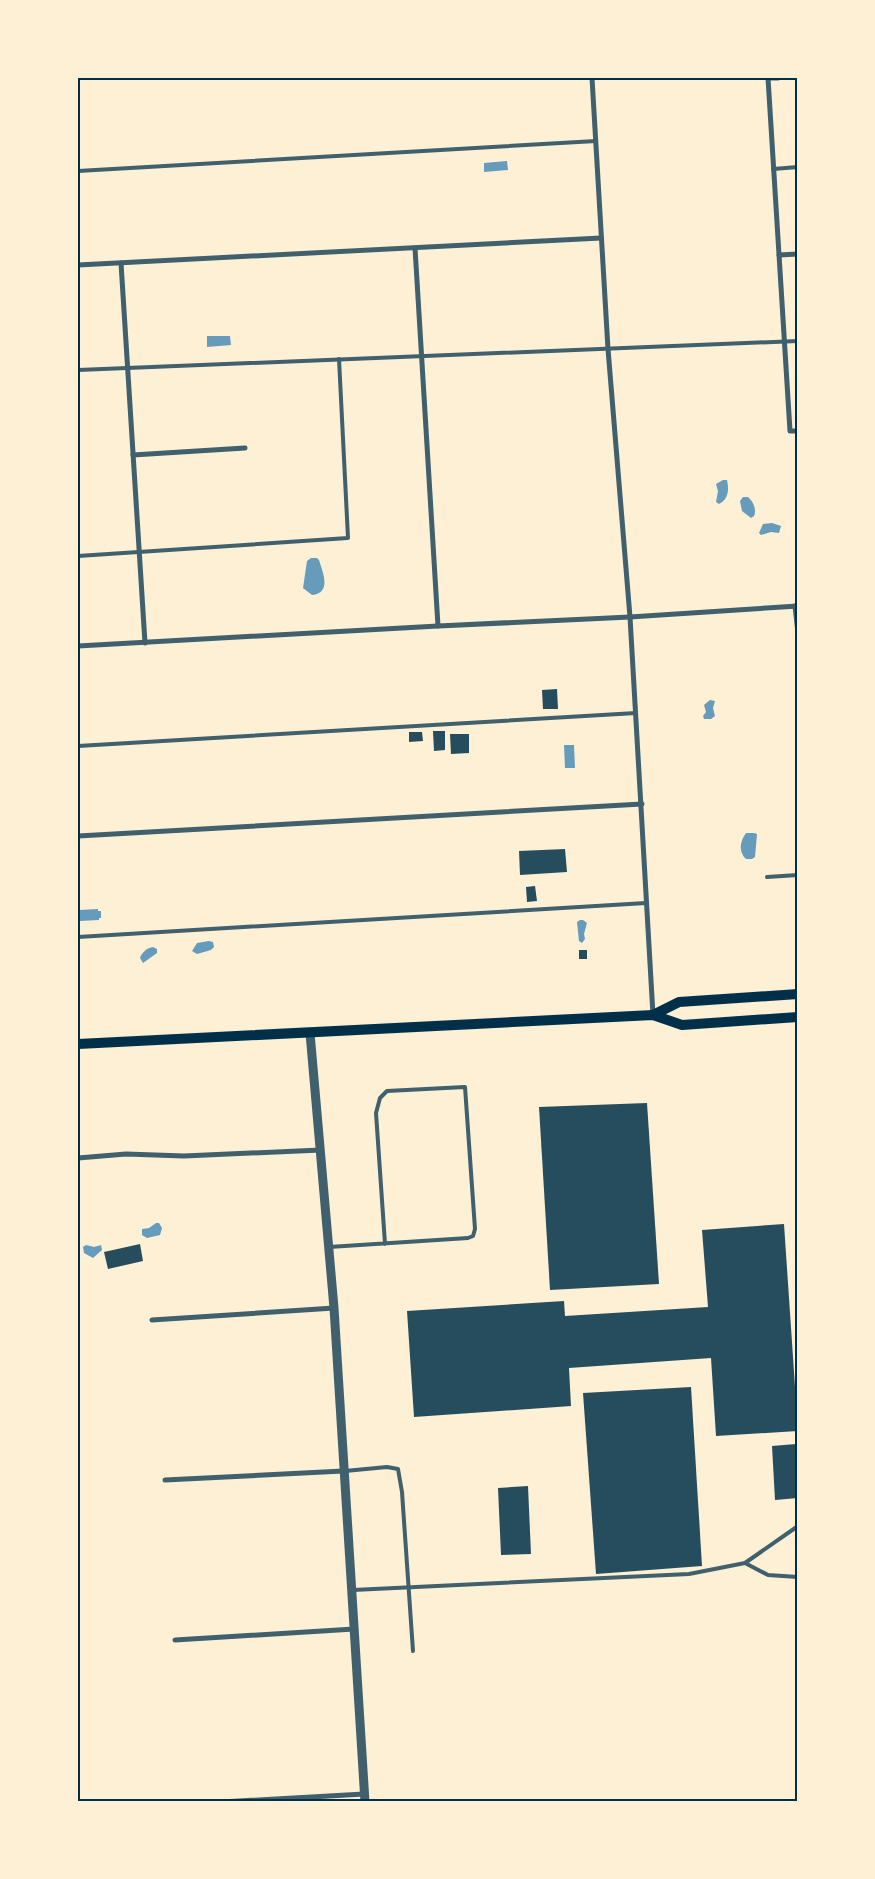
<svg xmlns="http://www.w3.org/2000/svg" width="875" height="1879" font-family="'DejaVu Sans',sans-serif">
<style>
.water{fill:#669bbc}
.building{fill:#264d5e}
.lines{fill:none;stroke-linecap:round;stroke-linejoin:round}
.service{stroke:#3f606c;stroke-width:4}
.minor{stroke:#3f606c;stroke-width:5}
.tertiary{stroke:#3f606c;stroke-width:9}
.secondary{stroke:#003049;stroke-width:10}
.neatline{fill:none;stroke:#003049;stroke-width:2}
</style>
<rect width="100%" height="100%" fill="#fdf0d5"/>
<g class="water">
<path d="M 507,161 L 508,170 L 484,172 L 484,163 Z"/>
<path d="M 207,336 L 230,336 L 231,345 L 207,347 Z"/>
<path d="M 723,480 L 727,480 C 729,489 729,499 719,504 L 716,502 L 718,491 L 716,484 Z"/>
<path d="M 743,497 L 748,497 C 753,501 757,510 754,516 L 751,518 L 742,511 L 740,501 Z"/>
<path d="M 772,523 L 781,526 L 779,533 L 771,532 L 761,535 L 759,533 L 763,524 Z"/>
<path d="M 311,558 L 317,558 L 319,560 C 323,573 332,593 312,595 L 303,588 L 307,561 Z"/>
<path d="M 710,700 L 715,701 L 713,708 L 715,716 L 711,719 L 704,719 L 703,716 L 706,712 L 704,705 Z"/>
<path d="M 564,745 L 574,745 L 575,768 L 565,768 Z"/>
<path d="M 746,833 L 754,833 L 757,834 L 755,857 L 752,859 L 746,859 C 738,852 740,841 746,833 Z"/>
<path d="M 98,909 L 98,911 L 101,911 L 101,918 L 99,918 L 99,920 L 80,921 L 78,920 L 79,910 Z"/>
<path d="M 580,920 L 583,920 L 587,923 L 584,934 L 585,939 L 582,943 L 579,941 L 577,922 Z"/>
<path d="M 209,941 L 213,942 L 214,947 L 211,950 L 197,954 L 192,951 L 197,943 Z"/>
<path d="M 153,947 L 157,949 L 157,953 L 143,963 L 140,958 C 142,952 147,948 153,947 Z"/>
<path d="M 156,1223 L 159,1223 L 162,1228 L 160,1235 L 147,1238 L 142,1235 L 142,1229 L 149,1228 Z"/>
<path d="M 86,1245 L 94,1247 L 101,1245 L 102,1250 L 93,1258 L 84,1253 L 83,1247 Z"/>
</g>
<g class="building">
<path d="M 557,689 L 558,709 L 543,709 L 542,690 Z"/>
<path d="M 433,731 L 445,731 L 445,750 L 434,751 Z"/>
<path d="M 409,732 L 422,732 L 423,741 L 409,742 Z"/>
<path d="M 450,734 L 469,734 L 469,753 L 451,754 Z"/>
<path d="M 565,849 L 567,872 L 520,875 L 519,851 Z"/>
<path d="M 535,886 L 537,901 L 527,902 L 526,887 Z"/>
<rect x="579" y="950" width="8" height="9"/>
<path d="M 647,1103 L 659,1284 L 550,1290 L 539,1107 Z"/>
<path d="M 784,1224 L 798,1431 L 716,1436 L 711,1358 L 569,1368 L 571,1406 L 414,1417 L 407,1311 L 564,1301 L 565,1316 L 708,1307 L 702,1230 Z"/>
<path d="M 140,1244 L 143,1261 L 108,1269 L 104,1252 Z"/>
<path d="M 691,1387 L 702,1566 L 596,1574 L 583,1393 Z"/>
<path d="M 796,1444 L 798,1498 L 775,1500 L 772,1446 Z"/>
<path d="M 528,1486 L 531,1554 L 501,1555 L 498,1488 Z"/>
</g>
<g class="lines">
<g class="service">
<path d="M 773,169 L 798,167"/>
<path d="M 78,171 L 596,141"/>
<path d="M 78,370 L 798,341"/>
<path d="M 78,556 L 348,538 L 339,359"/>
<path d="M 78,746 L 636,713"/>
<path d="M 767,877 L 798,875"/>
<path d="M 78,937 L 646,903"/>
<path d="M 329,1247 C 375,1244 422,1241 468,1238 L 473,1236 L 475,1229 L 465,1087 L 387,1091 L 380,1098 L 376,1113 L 385,1244"/>
<path d="M 345,1471 L 387,1467 L 398,1469 L 402,1492 L 413,1651"/>
<path d="M 745,1563 L 768,1575 L 798,1577"/>
<path d="M 353,1590 L 689,1574 L 745,1563 L 798,1526"/>
</g>
<g class="minor">
<path d="M 592,78 L 608,349 L 630,617 L 653,1015"/>
<path d="M 768,78 L 790,431 L 798,431"/>
<path d="M 768,78 L 778,78"/>
<path d="M 415,248 L 438,626"/>
<path d="M 779,255 L 798,254"/>
<path d="M 121,263 L 145,643"/>
<path d="M 78,265 L 601,238"/>
<path d="M 133,455 L 245,448"/>
<path d="M 795,606 L 798,633"/>
<path d="M 78,646 L 438,626 L 630,617 L 798,606"/>
<path d="M 78,836 L 642,804"/>
<path d="M 78,1158 L 126,1154 L 184,1156 L 321,1150"/>
<path d="M 152,1320 L 334,1308"/>
<path d="M 165,1480 L 343,1471"/>
<path d="M 175,1640 L 354,1629"/>
<path d="M 221,1802 L 364,1794"/>
</g>
<path class="tertiary" d="M 310,1033 L 334,1308 L 365,1802"/>
<g class="secondary">
<path d="M 653,1015 L 679,1002 L 798,994"/>
<path d="M 78,1044 L 653,1015 L 682,1025 L 798,1017"/>
</g>
</g>
<rect width="875" height="1879" fill="none" stroke="#fdf0d5" stroke-width="158"/>
<rect x="79" y="79" width="717" height="1721" class="neatline"/>
</svg>
